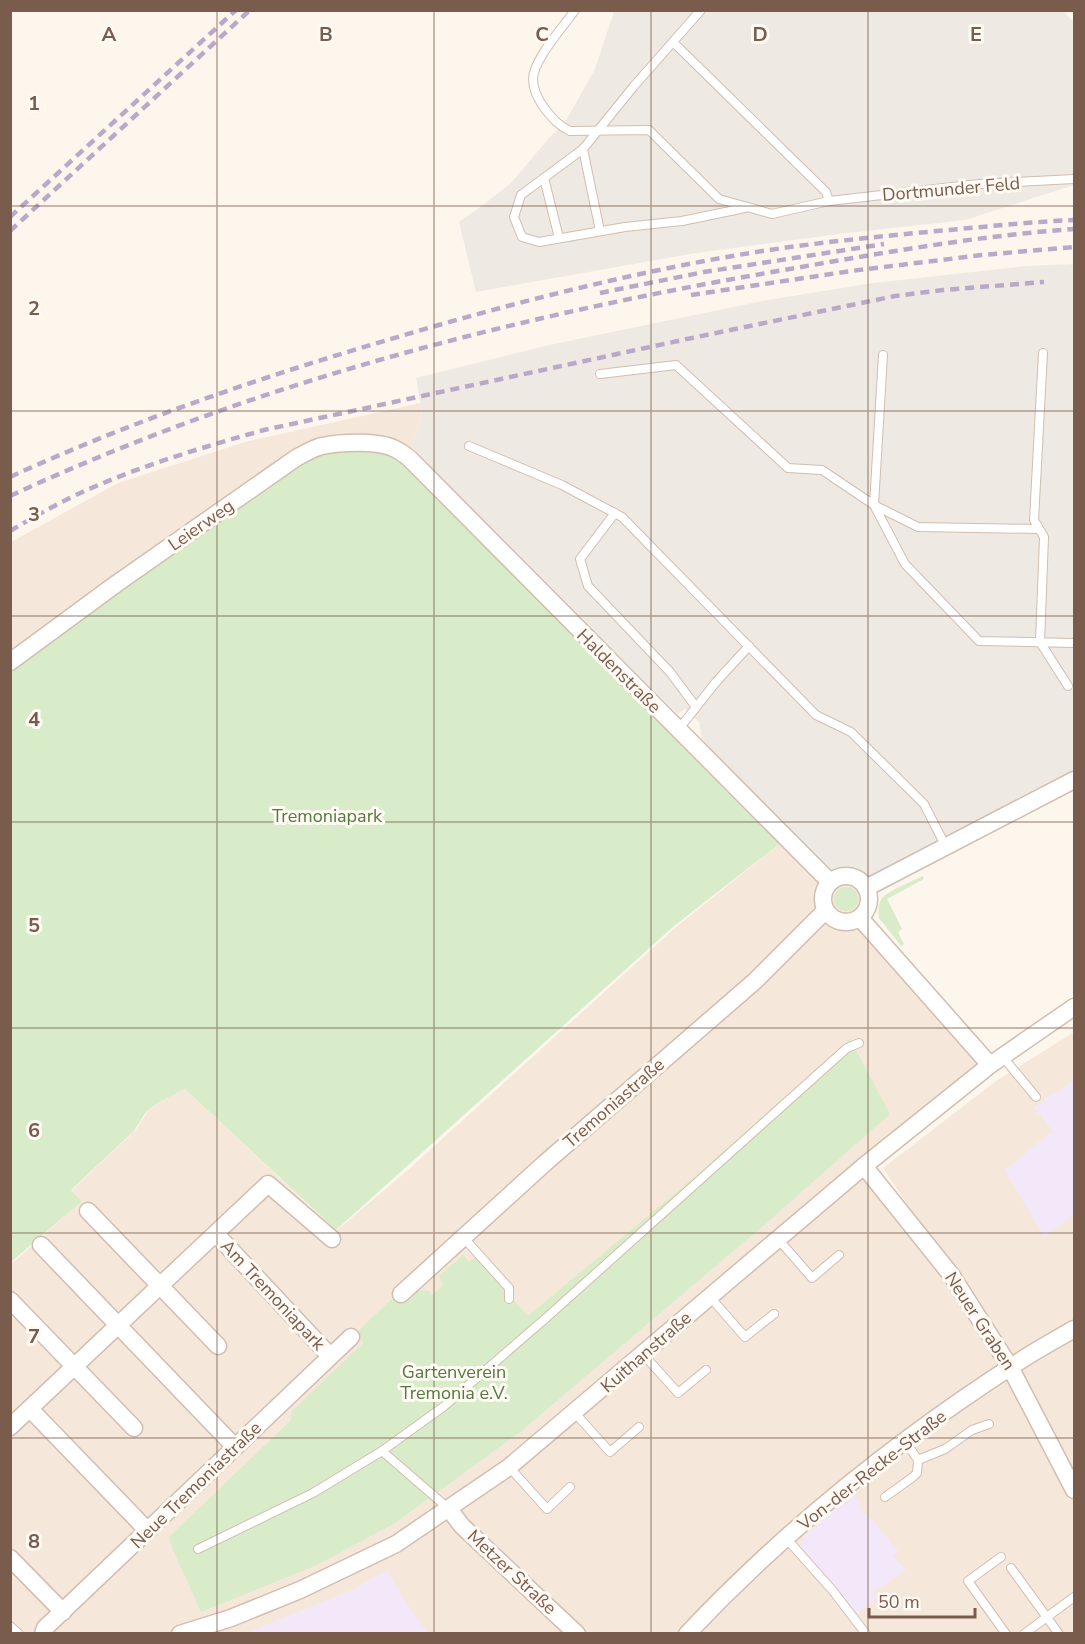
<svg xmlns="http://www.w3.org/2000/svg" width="1085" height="1644" font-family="'Nunito Sans',sans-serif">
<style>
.residential{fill:#f5e8da}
.industrial{fill:#efe9e4}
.education{fill:#f3e8fa}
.green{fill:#d8ecc9}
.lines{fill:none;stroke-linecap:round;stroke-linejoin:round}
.service-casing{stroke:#d1beb0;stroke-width:10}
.minor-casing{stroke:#d1beb0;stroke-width:19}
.service{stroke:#fff;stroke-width:8}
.minor{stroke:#fff;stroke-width:16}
.rail{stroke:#b9a8c9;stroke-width:4.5;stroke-dasharray:9 6;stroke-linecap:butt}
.grid{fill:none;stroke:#7a5c4d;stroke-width:1.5;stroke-opacity:0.55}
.labels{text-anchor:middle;stroke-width:6;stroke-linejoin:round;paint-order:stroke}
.street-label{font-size:18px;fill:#7a5c4d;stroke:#fffaf3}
.park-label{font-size:18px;fill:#537a41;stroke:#fffaf3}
.grid-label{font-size:20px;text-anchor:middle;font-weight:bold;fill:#7a5c4d;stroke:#fffaf3;stroke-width:6;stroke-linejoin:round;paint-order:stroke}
</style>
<rect width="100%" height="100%" fill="#fdf6ec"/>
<g class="residential">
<path d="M 420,403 L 422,412 L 414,441 L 411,446 L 413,449 L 376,434 L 349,441 L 11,660 L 11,542 L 118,483 L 245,442 Z"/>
<path d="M 783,841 L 838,879 L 851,880 L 862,888 L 865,899 L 864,906 L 861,912 L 985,1064 L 513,1461 L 398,1539 L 230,1617 L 167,1633 L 23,1633 L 11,1623 L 11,1264 L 82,1201 L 72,1190 L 136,1130 L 147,1112 L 156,1104 L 185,1089 L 336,1231 L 408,1170 L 676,927 Z"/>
<path d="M 1074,1032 L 1074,1484 L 969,1298 L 883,1168 L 996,1081 Z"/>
<path d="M 865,1171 L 960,1292 L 1074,1496 L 1074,1633 L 187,1634 L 399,1546 Z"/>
</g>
<g class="industrial">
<path d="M 1062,10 L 1074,22 L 1074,185 L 965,220 L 839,234 L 696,253 L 476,292 L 459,222 L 483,205 L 511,183 L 550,137 L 564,124 L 595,69 L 614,11 Z"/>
<path d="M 1074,264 L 1074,778 L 867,884 L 858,875 L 849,872 L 836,873 L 828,877 L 777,826 L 702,739 L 699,722 L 685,709 L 678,714 L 489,528 L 411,446 L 414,441 L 422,412 L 416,378 L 549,345 L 768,300 L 873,283 L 1026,266 Z"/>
</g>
<g class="education">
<path d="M 1074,1079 L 1074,1214 L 1044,1237 L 1005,1170 L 1053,1131 L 1034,1108 L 1054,1092 L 1056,1094 Z"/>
<path d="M 853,1494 L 861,1504 L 859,1507 L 869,1519 L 871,1518 L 898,1551 L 893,1556 L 906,1570 L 873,1592 L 877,1598 L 856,1615 L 837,1589 L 801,1548 L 800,1543 L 804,1536 Z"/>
<path d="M 387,1570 L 405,1602 L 428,1633 L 246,1633 L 350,1591 Z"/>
</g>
<g class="green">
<path d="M 324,448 L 395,452 L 783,841 L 674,926 L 336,1230 L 185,1089 L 156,1104 L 146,1112 L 134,1131 L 71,1190 L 82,1201 L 11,1262 L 11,665 Z"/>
<path d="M 923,876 L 924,879 L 887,899 L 902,929 L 898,932 L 904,944 L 901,946 L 879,918 C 878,911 878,904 882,898 C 888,891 913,881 923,876 Z"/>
<circle cx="846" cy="899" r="12"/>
<path d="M 850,1039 L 890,1114 L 771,1219 L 519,1433 L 395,1523 L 317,1565 L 201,1612 L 171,1545 L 169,1537 L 291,1420 L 292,1411 L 363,1343 L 355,1334 L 397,1294 L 404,1302 L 419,1290 L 428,1291 L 432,1295 L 443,1285 L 439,1276 L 463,1255 L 469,1262 L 475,1257 L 528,1316 L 692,1179 Z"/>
</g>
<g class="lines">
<g class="service-casing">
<g id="service">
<path d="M 575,10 C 564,26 533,60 533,79 C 533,89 539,101 545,109 C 553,119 559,126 570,131 L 649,130 L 719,199 L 772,214 L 829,201 L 979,184 L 1074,179"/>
<path d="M 701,10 L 634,86 L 583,149 L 521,195 L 514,217 L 522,237 L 539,242 L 625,227 L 682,221 L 745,208"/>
<path d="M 673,42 L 826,192 L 829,201"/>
<path d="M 583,149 L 600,231"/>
<path d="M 544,178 L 559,238"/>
<path d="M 1043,353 L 1034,520 L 1044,537 L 1040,642 L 1068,686"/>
<path d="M 883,355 L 874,505 L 905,564 L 979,641 L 1074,643"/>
<path d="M 600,374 L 676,365 L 788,468 L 822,470 L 874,505 L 918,527 L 1039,529"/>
<path d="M 469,446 L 562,485 L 622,517 L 816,715 L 851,732 L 924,804 L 946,847"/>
<path d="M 615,513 L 580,559 L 588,586 L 670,672 L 696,707"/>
<path d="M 678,730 L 716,682 L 749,646"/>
<path d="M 1002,1056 L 1036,1097"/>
<path d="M 463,1237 L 509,1288 L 509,1299"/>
<path d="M 779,1240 L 812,1278 L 839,1255"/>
<path d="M 710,1297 L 745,1337 L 774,1314"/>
<path d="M 643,1354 L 678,1393 L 706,1370"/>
<path d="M 575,1413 L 610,1452 L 639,1427"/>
<path d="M 905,1441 L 918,1460 L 945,1449 L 972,1430 L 989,1424"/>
<path d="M 382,1451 L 449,1509"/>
<path d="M 509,1467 L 547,1509 L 570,1487"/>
<path d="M 885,1497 L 913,1477 L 917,1473 L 918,1460"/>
<path d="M 786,1538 L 833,1591 L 866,1634"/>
<path d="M 198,1549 L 313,1493 L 382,1451 L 443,1407 L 546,1318 L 847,1048 L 859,1043"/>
<path d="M 1001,1557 L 968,1581 L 1006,1634"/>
<path d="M 1011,1568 L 1059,1634"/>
<path d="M 10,1626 L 19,1634"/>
<path d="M 1024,1634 L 1074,1597"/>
</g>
</g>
<g class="minor-casing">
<g id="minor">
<path d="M 10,662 L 116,584 L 296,458 C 304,454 313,448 322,446 C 341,442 381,440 397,450 C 401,452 405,455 409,458 L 830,882"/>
<circle cx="846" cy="899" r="23"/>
<path d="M 866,888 L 1074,780"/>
<path d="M 860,918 L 990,1065"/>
<path d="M 864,1166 L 952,1276 L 1010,1367 L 1074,1490"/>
<path d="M 88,1211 L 218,1346"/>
<path d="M 216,1234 L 330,1356"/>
<path d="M 41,1245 L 235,1447"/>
<path d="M 401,1294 L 545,1163 L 755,981 L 825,911"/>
<path d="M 10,1300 L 134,1428"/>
<path d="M 30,1409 L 148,1531"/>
<path d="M 10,1427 L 268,1184 L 332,1239"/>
<path d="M 449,1509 L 462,1526 L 577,1634"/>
<path d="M 10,1558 L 63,1612"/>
<path d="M 43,1634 L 45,1628 L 351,1337"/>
<path d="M 180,1634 L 231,1618 L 300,1590 L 396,1544 L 509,1467 L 864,1166 L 990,1065 L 1074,1007"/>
<path d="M 687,1634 C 787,1528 901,1437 1023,1359 C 1040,1348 1057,1339 1074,1329"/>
</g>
</g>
<use href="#service" class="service"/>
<use href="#minor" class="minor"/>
<g class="rail">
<path d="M 10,217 L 236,10"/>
<path d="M 10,231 L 250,10"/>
<path d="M 600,293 L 704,272 L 884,244"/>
<path d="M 691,295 L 851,271 L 982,255 L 1074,247"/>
<path d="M 10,477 C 128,423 250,381 374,344 C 497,307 623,274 750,253 C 812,243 874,237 937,231 C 983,227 1029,222 1074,220"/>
<path d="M 10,496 C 256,382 512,317 778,271 C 876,254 975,236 1074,229"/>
<path d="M 10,531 C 32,518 53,506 76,495 C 136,467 200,448 264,430 L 687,339 L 895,296 L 943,290 L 1044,282"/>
</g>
</g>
<path class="grid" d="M 217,10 L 217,1634M 434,10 L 434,1634M 651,10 L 651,1634M 868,10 L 868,1634M 10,206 L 1074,206M 10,411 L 1074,411M 10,616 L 1074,616M 10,822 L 1074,822M 10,1028 L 1074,1028M 10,1233 L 1074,1233M 10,1438 L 1074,1438"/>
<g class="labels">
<g class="street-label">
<text transform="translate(951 189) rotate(-5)" y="6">Dortmunder Feld</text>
<text transform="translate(201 525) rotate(-35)" y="6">Leierweg</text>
<text transform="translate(619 671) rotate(45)" y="6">Haldenstraße</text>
<text transform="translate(614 1103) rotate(-41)" y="6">Tremoniastraße</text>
<text transform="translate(273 1295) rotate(47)" y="6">Am Tremoniapark</text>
<text transform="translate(980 1321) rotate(57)" y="6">Neuer Graben</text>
<text transform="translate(646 1352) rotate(-41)" y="6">Kuithanstraße</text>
<text transform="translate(872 1470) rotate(-38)" y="6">Von-der-Recke-Straße</text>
<text transform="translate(196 1485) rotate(-44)" y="6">Neue Tremoniastraße</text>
<text transform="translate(512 1572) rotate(43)" y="6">Metzer Straße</text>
</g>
<g class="park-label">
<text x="327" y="822">Tremoniapark</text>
<text x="454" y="1378">Gartenverein<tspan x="454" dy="21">Tremonia e.V.</tspan></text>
</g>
</g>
<g class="grid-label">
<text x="109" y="41">A</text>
<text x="326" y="41">B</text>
<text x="542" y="41">C</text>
<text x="760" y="41">D</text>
<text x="976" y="41">E</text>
<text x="34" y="110">1</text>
<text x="34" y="315">2</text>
<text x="34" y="521">3</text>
<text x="34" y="726">4</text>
<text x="34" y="932">5</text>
<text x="34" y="1137">6</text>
<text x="34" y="1343">7</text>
<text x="34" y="1548">8</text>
</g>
<rect width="1085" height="1644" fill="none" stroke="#7a5c4d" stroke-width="24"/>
<path d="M869 1608v9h106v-9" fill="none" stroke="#7a5c4d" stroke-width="3"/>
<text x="878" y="1608" font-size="18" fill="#7a5c4d" stroke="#fffaf3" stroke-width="4.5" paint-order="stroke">50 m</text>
</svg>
